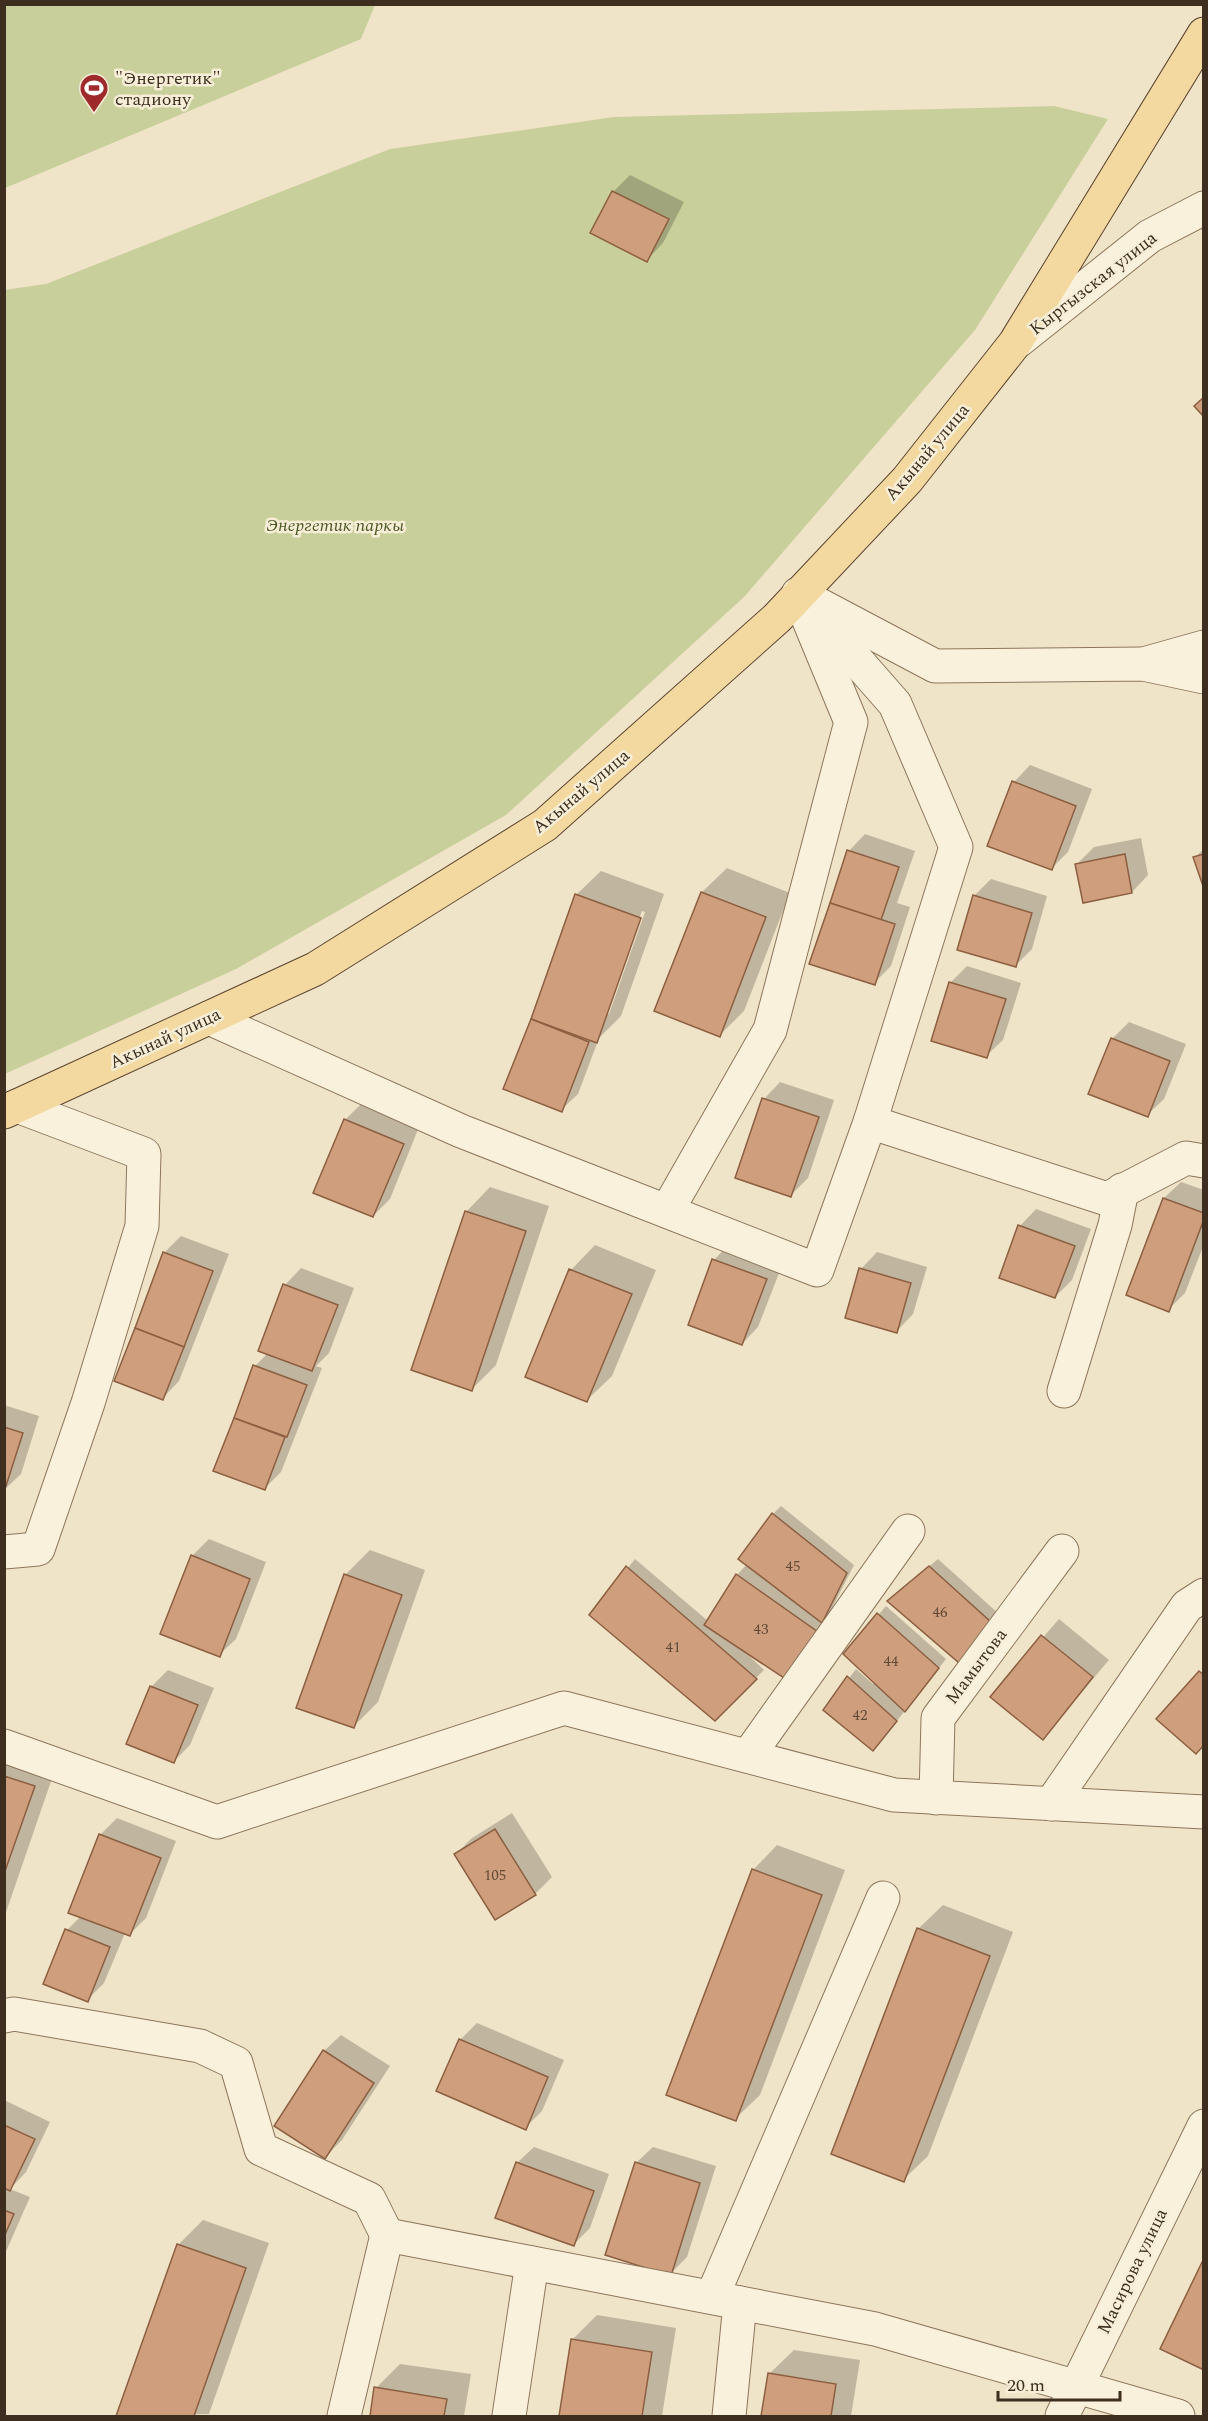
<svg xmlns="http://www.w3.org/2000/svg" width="1208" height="2421" font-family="Spectral,serif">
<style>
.green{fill:#c9cf9b}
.shadow{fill:#0003;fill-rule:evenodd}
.building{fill:#cf9f7d;stroke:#8d5f41;stroke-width:1.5}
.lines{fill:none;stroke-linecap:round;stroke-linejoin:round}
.minor-casing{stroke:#8d765c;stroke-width:35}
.major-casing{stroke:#5b4430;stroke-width:35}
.minor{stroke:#faf1dc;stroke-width:33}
.major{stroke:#f3d9a0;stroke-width:33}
.labels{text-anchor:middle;stroke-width:5;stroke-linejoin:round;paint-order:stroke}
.number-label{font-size:15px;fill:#624a37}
.poi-label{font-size:18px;fill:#3d2e20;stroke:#f7eed8;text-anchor:start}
.street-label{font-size:18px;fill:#3d2e20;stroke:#f7eed8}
.park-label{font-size:18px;font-style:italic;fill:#4d5a26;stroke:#f7eed8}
</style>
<rect width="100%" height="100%" fill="#f0e4c8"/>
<g class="green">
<path d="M 5,4 L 375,4 L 375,5 L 361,39 L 5,188 Z"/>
<path d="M 1054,106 L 1108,119 L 975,330 L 744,597 L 506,815 L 236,969 L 5,1074 L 4,290 L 46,284 L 390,149 L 614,117 Z"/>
</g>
<g class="shadow">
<path d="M 630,175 L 684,202 L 663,243 L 647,260 L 613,192 Z"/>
<path d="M 1030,765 L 1092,789 L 1068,852 L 1052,868 L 1014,782 Z"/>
<path d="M 865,834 L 915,851 L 897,903 L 910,907 L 891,966 L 874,983 L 849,851 Z"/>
<path d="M 1141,838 L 1148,875 L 1132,892 L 1077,864 L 1094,847 Z"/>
<path d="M 1204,849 L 1204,884 L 1194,858 Z"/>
<path d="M 727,868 L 790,893 L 744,1011 L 720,1035 L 656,1010 L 702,892 Z"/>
<path d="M 601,871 L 664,894 L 621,1016 L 599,1038 L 578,1094 L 561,1110 L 532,1020 L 576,895 ZM 642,911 L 645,912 L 609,1014 L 606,1014 Z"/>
<path d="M 991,879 L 1047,896 L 1032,949 L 1015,966 L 974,896 Z"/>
<path d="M 967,966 L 1021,983 L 1003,1040 L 986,1056 L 950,983 Z"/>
<path d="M 1129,1022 L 1186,1044 L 1164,1099 L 1147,1115 L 1112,1039 Z"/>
<path d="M 780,1082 L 834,1100 L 808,1178 L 791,1195 L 764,1099 Z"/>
<path d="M 362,1103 L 419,1127 L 390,1199 L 373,1216 L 345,1120 Z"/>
<path d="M 1181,1182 L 1204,1190 L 1204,1244 L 1185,1293 L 1168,1310 L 1128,1294 L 1164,1198 Z"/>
<path d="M 490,1187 L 549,1206 L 496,1365 L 472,1389 L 466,1212 Z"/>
<path d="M 1036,1209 L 1091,1229 L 1072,1280 L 1055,1297 L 1020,1226 Z"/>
<path d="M 181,1236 L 229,1254 L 179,1381 L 163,1398 L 164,1253 Z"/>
<path d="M 730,1243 L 783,1263 L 758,1327 L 742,1344 L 690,1324 L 714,1260 Z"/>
<path d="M 595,1245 L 656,1270 L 612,1376 L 587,1400 L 571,1270 Z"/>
<path d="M 877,1252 L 927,1267 L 913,1314 L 897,1331 L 861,1269 Z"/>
<path d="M 301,1268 L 354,1288 L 329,1353 L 316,1366 L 322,1368 L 281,1472 L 264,1489 L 215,1470 L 255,1366 L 268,1353 L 285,1285 Z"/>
<path d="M 4,1405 L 39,1416 L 21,1474 L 4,1490 Z"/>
<path d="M 781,1506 L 854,1565 L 830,1612 L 834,1615 L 807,1663 L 742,1649 L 764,1670 L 715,1719 L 591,1614 L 635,1559 L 708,1621 L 737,1575 L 747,1564 L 773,1514 Z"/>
<path d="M 209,1539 L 266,1562 L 236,1639 L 219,1655 L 192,1556 Z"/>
<path d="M 370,1550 L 425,1570 L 378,1702 L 353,1727 L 345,1575 Z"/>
<path d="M 938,1559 L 999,1614 L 973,1658 L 897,1593 Z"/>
<path d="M 886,1606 L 946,1659 L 881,1741 L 825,1710 L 856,1669 L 873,1684 L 875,1682 L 845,1654 Z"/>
<path d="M 1059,1619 L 1109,1660 L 1043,1738 L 992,1696 Z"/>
<path d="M 168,1670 L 214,1688 L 190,1745 L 173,1762 L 151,1687 Z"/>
<path d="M 4,1743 L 58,1761 L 4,1918 Z"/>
<path d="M 512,1813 L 552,1877 L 535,1894 L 496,1918 L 455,1855 L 472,1838 Z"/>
<path d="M 117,1818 L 176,1841 L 146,1918 L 129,1935 L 125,1933 L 104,1983 L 87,2000 L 67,1930 L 81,1916 L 100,1835 Z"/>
<path d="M 777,1845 L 845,1870 L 760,2095 L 735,2119 L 753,1870 Z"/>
<path d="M 943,1905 L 1013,1932 L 928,2156 L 903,2180 L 918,1929 Z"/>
<path d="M 477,2023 L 564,2060 L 542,2111 L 525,2128 L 460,2040 Z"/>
<path d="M 341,2035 L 390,2066 L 342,2140 L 325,2157 L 324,2051 Z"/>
<path d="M 4,2100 L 50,2122 L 26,2172 L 10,2189 L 30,2197 L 4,2256 Z"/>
<path d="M 534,2147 L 609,2174 L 590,2228 L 573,2245 L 517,2163 Z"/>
<path d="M 653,2147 L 716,2166 L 687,2257 L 670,2274 L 636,2163 Z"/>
<path d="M 203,2220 L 269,2243 L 209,2414 L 118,2416 L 178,2245 Z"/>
<path d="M 597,2315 L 676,2328 L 662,2416 L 561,2416 L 572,2340 Z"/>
<path d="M 794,2350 L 860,2360 L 851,2416 L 762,2416 L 769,2374 Z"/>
<path d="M 400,2364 L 471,2374 L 464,2416 L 371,2416 L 376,2388 Z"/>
</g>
<g class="building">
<path d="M 612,191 L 669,219 L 647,262 L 590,233 Z"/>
<path d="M 1204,397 L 1204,417 L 1194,406 Z"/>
<path d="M 1012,781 L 1076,806 L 1052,870 L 987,846 Z"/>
<path d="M 847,850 L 899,867 L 881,920 L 830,903 Z"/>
<path d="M 1125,854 L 1132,893 L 1083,903 L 1075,864 Z"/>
<path d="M 1204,854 L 1204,889 L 1193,857 Z"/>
<path d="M 701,892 L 766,917 L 720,1037 L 654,1011 Z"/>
<path d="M 575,894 L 641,918 L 597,1043 L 531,1019 Z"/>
<path d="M 973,895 L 1032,913 L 1016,967 L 957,950 Z"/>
<path d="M 830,903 L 895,924 L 875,985 L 809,964 Z"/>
<path d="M 949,982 L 1006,999 L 987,1058 L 931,1041 Z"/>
<path d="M 531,1019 L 589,1042 L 562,1112 L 503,1089 Z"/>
<path d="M 1111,1038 L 1170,1061 L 1148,1117 L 1088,1094 Z"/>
<path d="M 762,1098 L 819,1117 L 791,1197 L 735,1178 Z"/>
<path d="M 344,1119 L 404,1144 L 373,1217 L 313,1193 Z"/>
<path d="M 1163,1198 L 1204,1213 L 1204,1219 L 1169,1312 L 1126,1295 Z"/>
<path d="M 465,1211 L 526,1231 L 472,1391 L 411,1370 Z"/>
<path d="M 1018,1225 L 1075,1246 L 1055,1298 L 999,1278 Z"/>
<path d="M 163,1252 L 213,1271 L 184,1347 L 135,1328 Z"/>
<path d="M 712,1259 L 767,1279 L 742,1345 L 688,1325 Z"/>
<path d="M 859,1268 L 911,1283 L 897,1333 L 845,1318 Z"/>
<path d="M 569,1269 L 632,1294 L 587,1402 L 525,1377 Z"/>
<path d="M 283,1284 L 338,1305 L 312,1371 L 258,1351 Z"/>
<path d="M 135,1328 L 184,1347 L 163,1400 L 114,1381 Z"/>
<path d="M 253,1365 L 307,1385 L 287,1437 L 234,1418 Z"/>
<path d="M 234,1418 L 285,1437 L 265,1490 L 213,1471 Z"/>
<path d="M 4,1427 L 23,1433 L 4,1492 Z"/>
<path d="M 772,1513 L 847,1573 L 822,1623 L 738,1559 Z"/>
<path d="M 191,1555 L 250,1579 L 220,1657 L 160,1634 Z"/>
<path d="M 626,1566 L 757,1679 L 715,1721 L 589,1615 Z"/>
<path d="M 929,1566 L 992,1623 L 965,1668 L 887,1601 Z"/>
<path d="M 344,1574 L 402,1595 L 354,1728 L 296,1708 Z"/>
<path d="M 736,1574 L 818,1632 L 790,1682 L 704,1625 Z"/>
<path d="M 877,1613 L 939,1668 L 905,1712 L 843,1654 Z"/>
<path d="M 1041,1635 L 1093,1677 L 1043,1740 L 990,1697 Z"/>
<path d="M 1199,1671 L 1204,1675 L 1204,1745 L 1196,1754 L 1156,1719 Z"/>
<path d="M 847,1676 L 897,1721 L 873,1751 L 823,1710 Z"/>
<path d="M 150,1686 L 198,1705 L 174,1763 L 126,1744 Z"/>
<path d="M 4,1776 L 35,1786 L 4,1874 Z"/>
<path d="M 495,1829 L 536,1895 L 495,1920 L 454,1854 Z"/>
<path d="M 99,1834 L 161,1858 L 130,1936 L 68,1913 Z"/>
<path d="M 752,1869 L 822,1895 L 736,2121 L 666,2095 Z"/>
<path d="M 917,1928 L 990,1956 L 904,2182 L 831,2154 Z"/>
<path d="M 65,1929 L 110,1947 L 88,2002 L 43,1984 Z"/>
<path d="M 459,2039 L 548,2077 L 526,2130 L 436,2091 Z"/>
<path d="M 323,2050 L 374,2083 L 325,2159 L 274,2126 Z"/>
<path d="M 4,2125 L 35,2139 L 10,2191 L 4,2188 Z"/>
<path d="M 516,2162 L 594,2191 L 574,2246 L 495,2218 Z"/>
<path d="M 635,2162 L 700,2183 L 671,2276 L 605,2255 Z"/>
<path d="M 4,2210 L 14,2214 L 4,2237 Z"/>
<path d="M 177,2244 L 246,2268 L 194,2416 L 116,2416 Z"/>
<path d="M 1204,2258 L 1204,2370 L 1160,2349 Z"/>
<path d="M 571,2339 L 652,2352 L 642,2416 L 559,2416 Z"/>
<path d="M 768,2373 L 836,2384 L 831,2416 L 761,2416 Z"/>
<path d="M 374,2387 L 447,2399 L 444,2416 L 370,2416 Z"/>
</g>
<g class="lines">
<g class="minor-casing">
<g id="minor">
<path d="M 1018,341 L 1150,236 L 1204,208"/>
<path d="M 816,603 L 935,666 L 1143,664 L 1204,677"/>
<path d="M 817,615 L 895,704 L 956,847 L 870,1122"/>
<path d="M 1147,663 L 1204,647"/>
<path d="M 209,1018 L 461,1131 L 817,1270 L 870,1122 L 1107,1199 L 1186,1158 L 1204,1161"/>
<path d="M 667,1211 L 770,1030 L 851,722 L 798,594"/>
<path d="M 1064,1391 L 1115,1225 L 1122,1190"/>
<path d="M 4,1552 L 38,1549 L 88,1403 L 142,1226 L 144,1154 L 17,1106"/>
<path d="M 4,1746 L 217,1822 L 564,1708 L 894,1795 L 1204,1812"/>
<path d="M 748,1756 L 908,1531"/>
<path d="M 936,1798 L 938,1718 L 1062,1551"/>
<path d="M 1051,1804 L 1187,1606 L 1204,1595"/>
<path d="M 4,2016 L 14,2014 L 200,2046 L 236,2063 L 261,2149 L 369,2199 L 387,2235"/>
<path d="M 712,2297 L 883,1898"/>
<path d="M 344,2416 L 387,2235 L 875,2329 L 1178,2416"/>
<path d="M 509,2416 L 532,2263"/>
<path d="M 729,2416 L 740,2303"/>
<path d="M 1062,2416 L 1204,2126"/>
</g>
</g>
<g class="major-casing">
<path id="major" d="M 4,1112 L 315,969 L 545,825 L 777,618 L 907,480 L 1015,343 L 1204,34"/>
</g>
<use href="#minor" class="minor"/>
<use href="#major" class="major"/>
</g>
<defs>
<g id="stadium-pin" transform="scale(1.5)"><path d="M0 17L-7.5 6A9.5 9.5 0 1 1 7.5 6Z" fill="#9e2a2b" stroke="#f7eed8"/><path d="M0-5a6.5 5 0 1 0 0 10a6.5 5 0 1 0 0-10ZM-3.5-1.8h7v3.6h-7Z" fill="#fff"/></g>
</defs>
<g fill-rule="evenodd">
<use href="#stadium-pin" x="94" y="88"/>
</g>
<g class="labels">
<g class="number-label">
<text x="793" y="1571">45</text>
<text x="940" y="1617">46</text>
<text x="761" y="1634">43</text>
<text x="673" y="1652">41</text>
<text x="891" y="1666">44</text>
<text x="860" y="1720">42</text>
<text x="495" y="1880">105</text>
</g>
<g class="poi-label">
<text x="115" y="84">"Энергетик"<tspan x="115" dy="21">стадиону</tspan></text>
</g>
<g class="street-label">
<text transform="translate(1093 283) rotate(-38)" y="6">Кыргызская улица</text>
<text transform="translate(927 452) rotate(-50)" y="6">Акынай улица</text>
<text transform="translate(581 791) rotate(-40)" y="6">Акынай улица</text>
<text transform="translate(165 1038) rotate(-25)" y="6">Акынай улица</text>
<text transform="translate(976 1666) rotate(-53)" y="6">Мамытова</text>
<text transform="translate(1132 2271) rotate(-64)" y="6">Масирова улица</text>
</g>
<g class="park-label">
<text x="335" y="531">Энергетик паркы</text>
</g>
</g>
<rect width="1208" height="2421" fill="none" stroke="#3d2e20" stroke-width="12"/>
<path d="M998 2391v9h122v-9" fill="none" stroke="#3d2e20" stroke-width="3"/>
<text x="1007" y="2391" font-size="18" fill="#3d2e20" stroke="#f7eed8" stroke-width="4.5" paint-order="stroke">20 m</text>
</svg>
